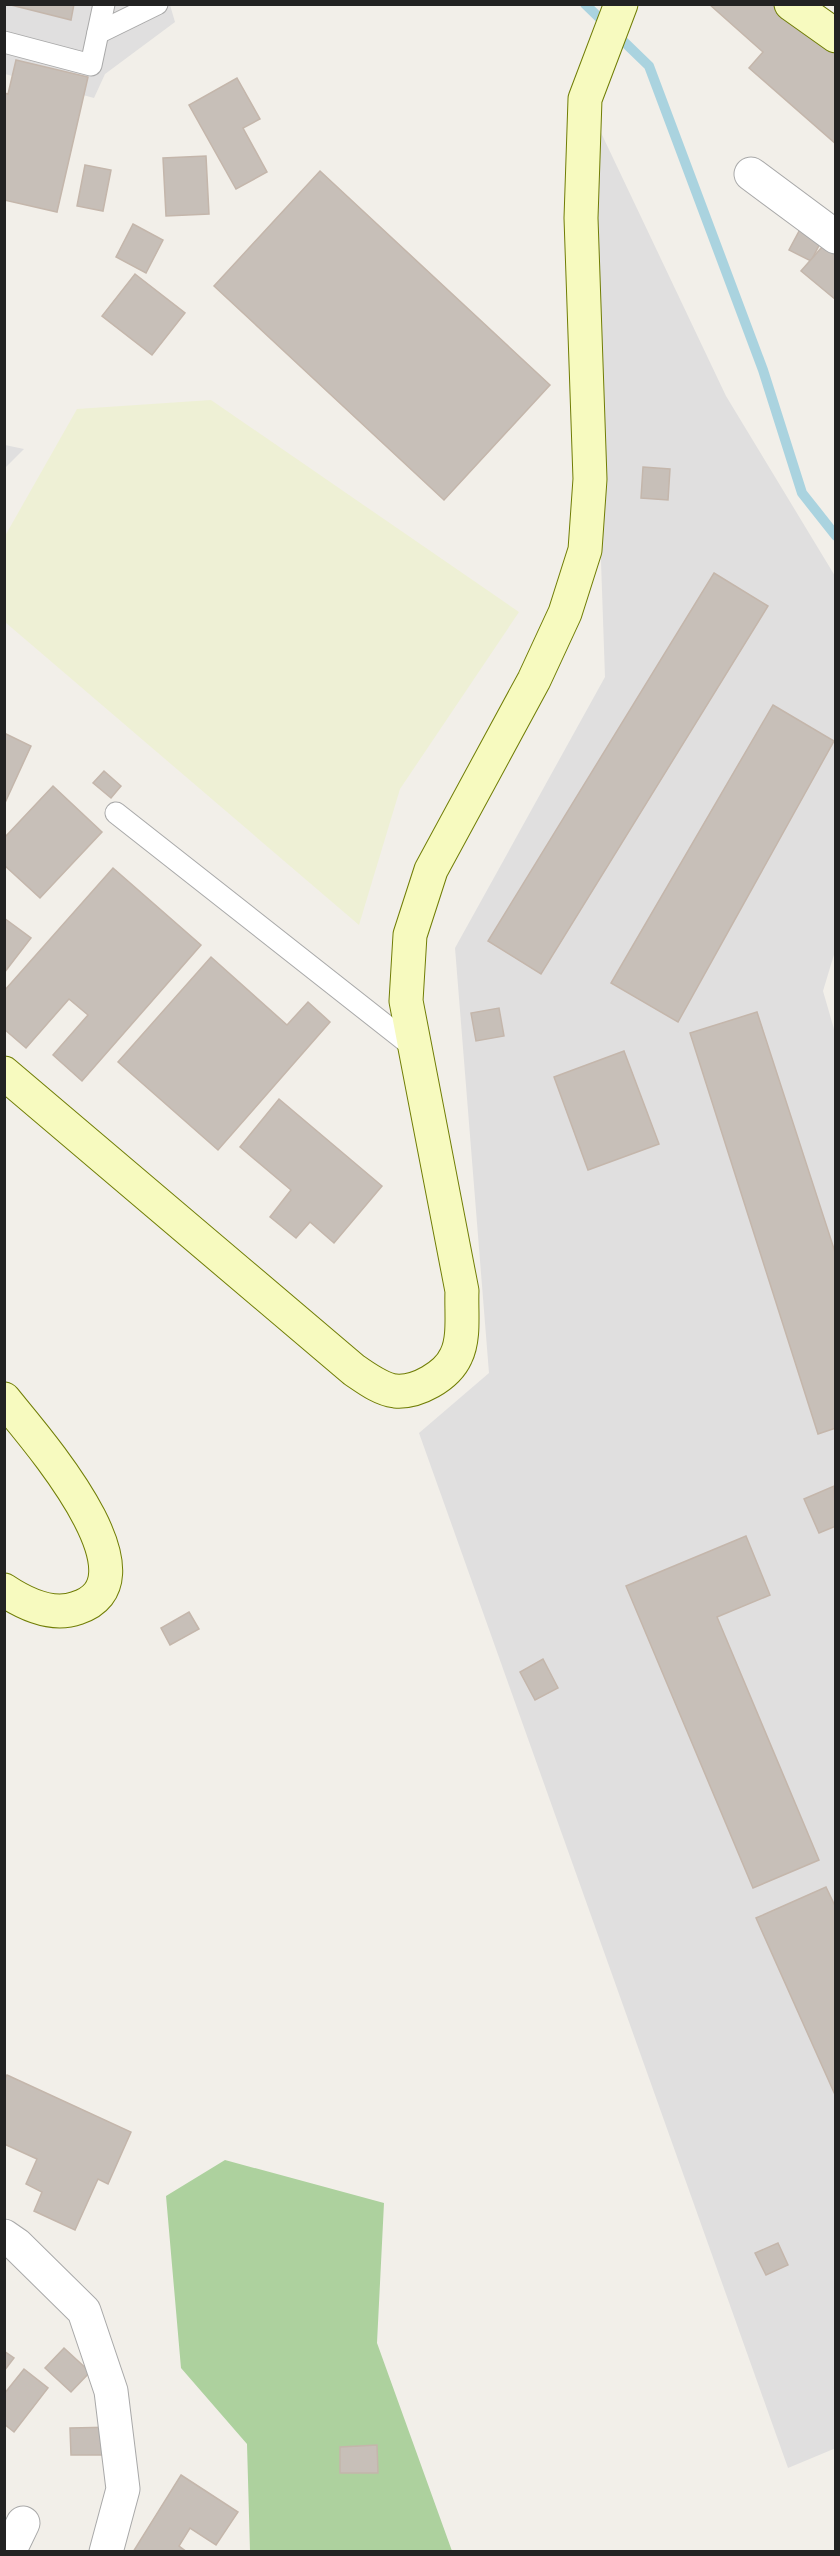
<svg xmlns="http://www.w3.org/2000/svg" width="840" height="2556" font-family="Cabin,sans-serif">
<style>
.residential{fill:#e0dfdf}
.farmland{fill:#eef0d5}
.forest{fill:#add19e}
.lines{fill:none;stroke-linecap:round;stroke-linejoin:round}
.stream{stroke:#aad3df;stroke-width:10}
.building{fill:#c7bfb8;stroke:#c4b6ab;stroke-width:1.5}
.service-casing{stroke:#a9a9a9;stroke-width:23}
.minor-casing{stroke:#a9a9a9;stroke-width:35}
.secondary-casing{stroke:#707d05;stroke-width:35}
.service{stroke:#fff;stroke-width:21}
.minor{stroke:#fff;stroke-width:33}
.secondary{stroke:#f7fabf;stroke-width:33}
</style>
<rect width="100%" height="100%" fill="#f2efe9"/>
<g class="residential">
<path d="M 4,5 L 170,5 L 175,22 L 105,74 L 94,98 L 5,74 Z"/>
<path d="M 585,99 L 726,396 L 835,576 L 836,948 L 823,991 L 836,1036 L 836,2448 L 788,2468 L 419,1433 L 489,1373 L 455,948 L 605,677 Z"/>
<path d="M 5,445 L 24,449 L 5,468 L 4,445 Z"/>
</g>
<path class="farmland" d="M 211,400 L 519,612 L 400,789 L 359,925 L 5,622 L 5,536 L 77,409 Z"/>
<path class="forest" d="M 225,2160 L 384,2203 L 377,2343 L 452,2551 L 250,2551 L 247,2444 L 181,2368 L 166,2196 Z"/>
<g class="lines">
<path class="stream" d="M 585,4 L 649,66 L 763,370 L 802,493 L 836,536"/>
</g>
<g class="building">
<path d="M 7,4 L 74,4 L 71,20 Z"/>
<path d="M 709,4 L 805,4 L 836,31 L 836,144 L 749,68 L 763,52 Z"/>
<path d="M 16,60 L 88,77 L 57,212 L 4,200 L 4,93 L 8,94 Z"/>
<path d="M 237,78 L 260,119 L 243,128 L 267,172 L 236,189 L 189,105 Z"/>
<path d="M 206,156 L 209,214 L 166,216 L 163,158 Z"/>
<path d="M 85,165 L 111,170 L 103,211 L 77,206 Z"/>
<path d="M 320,171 L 550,385 L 444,500 L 214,286 Z"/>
<path d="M 805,220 L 827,230 L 811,261 L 789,250 Z"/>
<path d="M 133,224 L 163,240 L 146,273 L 116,257 Z"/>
<path d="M 836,231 L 836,300 L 801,271 Z"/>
<path d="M 135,274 L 185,313 L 152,355 L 102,316 Z"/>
<path d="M 643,467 L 670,469 L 668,500 L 641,498 Z"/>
<path d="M 714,573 L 768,606 L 541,974 L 488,941 Z"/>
<path d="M 773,705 L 834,741 L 678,1022 L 611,983 Z"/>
<path d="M 4,733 L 31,746 L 4,805 Z"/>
<path d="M 104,771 L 121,786 L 111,798 L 93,783 Z"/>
<path d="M 53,786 L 102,832 L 40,898 L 4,865 L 4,838 Z"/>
<path d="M 113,868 L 201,945 L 82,1081 L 53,1055 L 88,1015 L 69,999 L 26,1048 L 4,1029 L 4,991 Z"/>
<path d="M 4,918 L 31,938 L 4,973 Z"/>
<path d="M 211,957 L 287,1025 L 308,1002 L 330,1022 L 218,1150 L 118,1062 Z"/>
<path d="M 499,1008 L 504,1036 L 476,1041 L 471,1013 Z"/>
<path d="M 757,1012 L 836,1255 L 836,1428 L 818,1434 L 690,1033 Z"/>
<path d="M 624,1051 L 659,1144 L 588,1170 L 554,1077 Z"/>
<path d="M 279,1099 L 382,1186 L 334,1243 L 310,1222 L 296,1238 L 270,1217 L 291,1190 L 240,1147 Z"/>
<path d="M 834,1486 L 836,1526 L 819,1533 L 804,1499 Z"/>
<path d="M 746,1536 L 770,1595 L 717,1617 L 819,1860 L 753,1888 L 626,1586 Z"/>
<path d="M 189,1612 L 199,1629 L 170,1645 L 161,1628 Z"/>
<path d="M 543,1659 L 558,1688 L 535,1700 L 520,1672 Z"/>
<path d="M 826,1887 L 836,1908 L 836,2097 L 756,1918 Z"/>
<path d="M 7,2075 L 131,2132 L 108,2184 L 98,2179 L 75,2230 L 34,2211 L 42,2192 L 26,2184 L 37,2159 L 4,2144 L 4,2081 Z"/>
<path d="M 778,2243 L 788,2265 L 766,2275 L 755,2253 Z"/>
<path d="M 64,2348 L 90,2372 L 71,2392 L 45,2368 Z"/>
<path d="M 4,2351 L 14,2358 L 4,2371 Z"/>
<path d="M 24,2369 L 48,2388 L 14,2432 L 4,2424 L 4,2394 Z"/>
<path d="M 117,2427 L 117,2455 L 71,2455 L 70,2428 Z"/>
<path d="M 377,2445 L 378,2473 L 340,2473 L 340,2447 Z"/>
<path d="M 181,2475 L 238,2512 L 216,2545 L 190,2528 L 179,2546 L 187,2552 L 133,2552 Z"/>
</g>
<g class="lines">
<g class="service-casing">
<g id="service">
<path d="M 98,33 L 157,4"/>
<path d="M 4,42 L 91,65 L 104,4"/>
<path d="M 116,813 L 417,1050"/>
</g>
</g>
<g class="minor-casing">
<g id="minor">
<path d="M 751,174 L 836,237"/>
<path d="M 4,2236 L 17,2245 L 84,2311 L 111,2391 L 123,2489 L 106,2552"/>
<path d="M 9,2552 L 23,2523"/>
</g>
</g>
<g class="secondary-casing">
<g id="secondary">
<path d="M 791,4 L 836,36"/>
<path d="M 4,1073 L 354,1370 C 366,1378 380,1389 395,1391 C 417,1393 447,1376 456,1356 C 465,1338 461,1311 462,1291 L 406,1001 L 410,935 L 431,870 L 534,680 L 565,613 L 585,550 L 590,479 L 581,218 L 585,99 L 621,4"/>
<path d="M 4,1399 C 31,1433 163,1580 77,1608 C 52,1617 25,1604 4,1590"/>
</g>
</g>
<use href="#service" class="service"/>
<use href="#minor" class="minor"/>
<use href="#secondary" class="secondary"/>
</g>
<rect width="840" height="2556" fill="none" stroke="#222222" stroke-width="12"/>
</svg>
